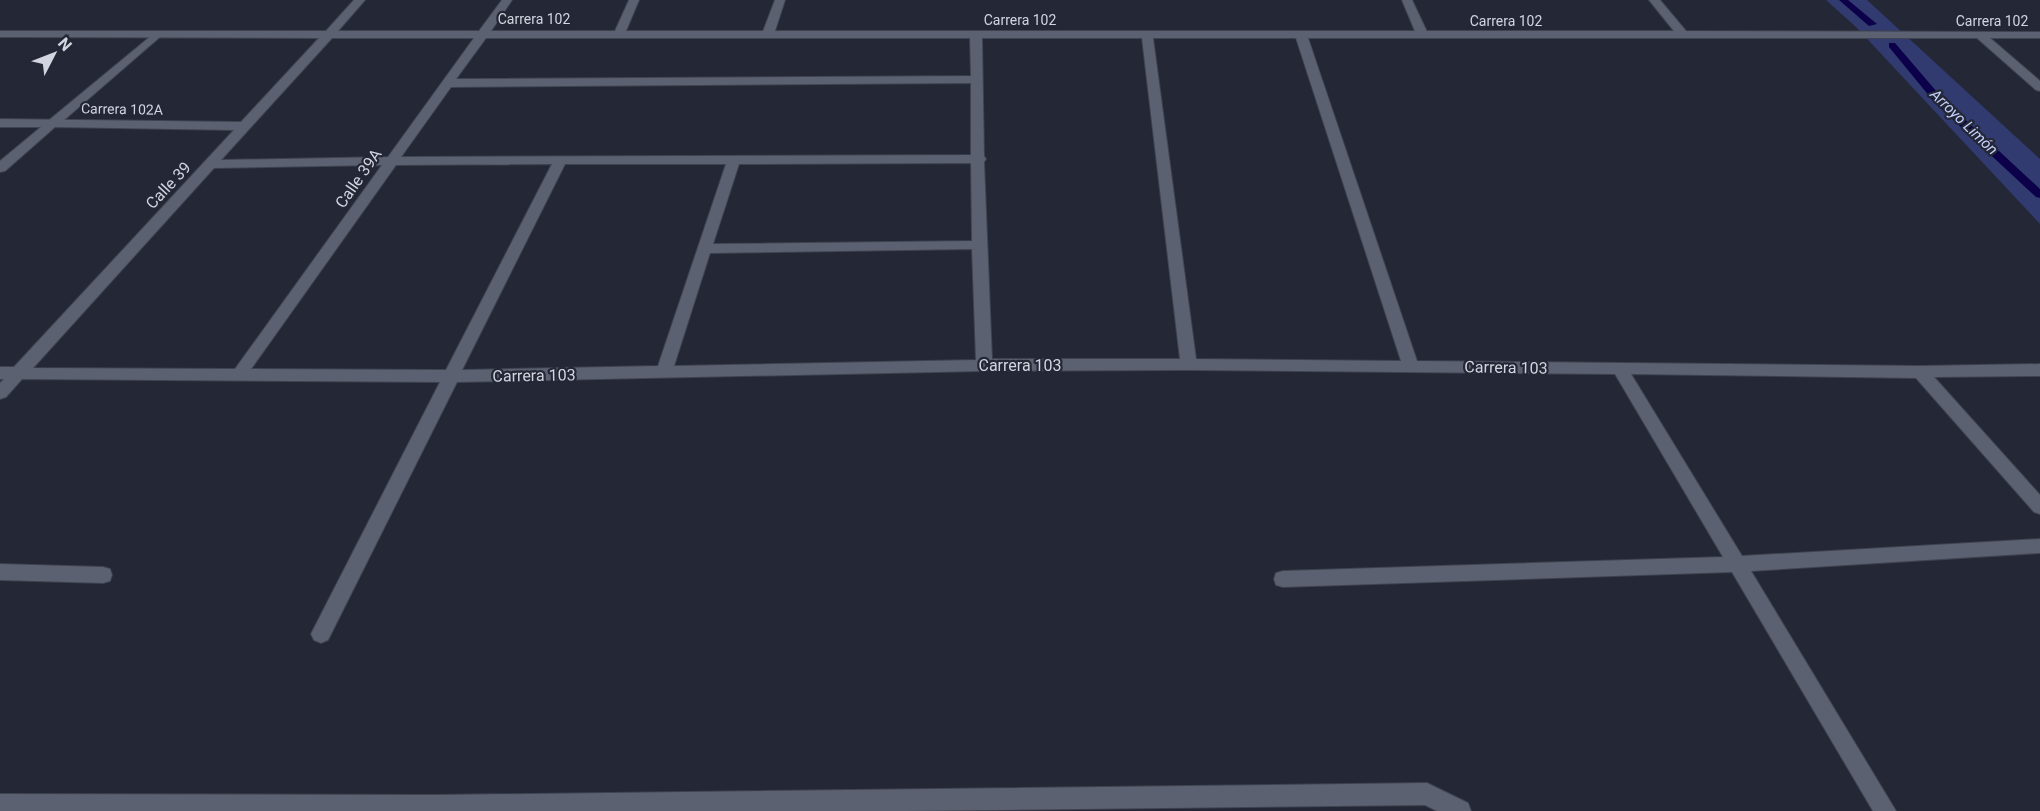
<svg xmlns="http://www.w3.org/2000/svg" width="2040" height="811" font-family="Roboto,sans-serif">
<style>
.green{fill:#313b70}
.lines{fill:none;stroke-linecap:round;stroke-linejoin:round}
.stream{fill:#0b0049;fill-rule:evenodd}
.pedestrian-casing{stroke:#3f424f;stroke-width:2}
.minor-casing{stroke:#3f424f;stroke-width:2}
.pedestrian{fill:#5c6172;fill-rule:evenodd}
.minor{fill:#5c6172;fill-rule:evenodd}
.labels{text-anchor:middle;stroke-width:4.5;stroke-linejoin:round;paint-order:stroke}
.far-street-label{font-size:14px;fill:#d2d5df;stroke:#232736}
.far-water-label{font-size:15px;font-style:italic;fill:#c7d2fd;stroke:#232736}
.street-label{font-size:16px;fill:#d2d5df;stroke:#232736}
</style>
<rect width="100%" height="100%" fill="#232736"/>
<path class="green" d="M 1826,0 L 1867,0 L 2040,159 L 2040,224 L 1856,27 Z"/>
<g class="lines">
<g class="stream">
<path d="M 1839,0 L 1848,0 L 1877,24 L 1869,26 Z"/>
<path d="M 1889,43 L 1895,43 L 1943,99 L 2040,189 L 2040,198 L 2036,197 L 1935,103 L 1889,47 Z"/>
</g>
<g class="pedestrian-casing">
<g id="pedestrian">
<path d="M 775,0 L 785,0 L 774,34 L 768,37 L 762,34 Z"/>
<path d="M 1402,0 L 1412,0 L 1429,36 L 1427,38 L 1419,38 L 1417,36 Z"/>
<path d="M 157,31 L 161,32 L 161,36 L 56,127 L 48,127 L 46,124 L 48,121 Z"/>
</g>
</g>
<g class="minor-casing">
<g id="minor">
<path d="M 354,0 L 365,0 L 338,31 L 479,31 L 502,0 L 512,0 L 491,31 L 615,31 L 629,0 L 639,0 L 626,31 L 1674,31 L 1649,0 L 1660,0 L 1686,31 L 2040,32 L 2040,38 L 1990,38 L 2040,81 L 2040,91 L 2036,90 L 1977,38 L 1308,38 L 1417,361 L 1920,366 L 2040,364 L 2040,376 L 1934,377 L 2040,495 L 2040,514 L 2034,512 L 1916,378 L 1631,374 L 1742,556 L 2040,539 L 2040,553 L 1751,571 L 1896,811 L 1873,811 L 1732,572 L 1283,587 L 1276,585 L 1274,579 L 1276,573 L 1283,571 L 1723,557 L 1615,374 L 1189,370 L 984,371 L 457,382 L 328,640 L 321,643 L 314,640 L 311,634 L 440,382 L 22,379 L 6,397 L 0,399 L 0,383 L 4,379 L 0,379 L 0,367 L 14,367 L 234,130 L 55,127 L 5,171 L 0,172 L 0,161 L 41,127 L 0,127 L 0,119 L 241,122 L 319,38 L 0,37 L 0,31 L 326,31 ZM 332,38 L 474,38 L 388,157 L 221,160 ZM 486,38 L 970,38 L 971,76 L 456,79 ZM 982,38 L 1142,38 L 1180,359 L 992,359 L 984,162 L 986,159 L 984,156 ZM 1153,38 L 1296,38 L 1401,361 L 1196,359 ZM 971,83 L 971,155 L 401,157 L 451,87 ZM 971,163 L 972,241 L 713,244 L 739,164 ZM 552,164 L 446,370 L 251,369 L 396,165 ZM 565,164 L 726,164 L 658,366 L 462,370 ZM 382,165 L 235,369 L 33,368 L 214,168 ZM 972,249 L 976,360 L 674,366 L 710,253 Z"/>
<path d="M 0,564 L 103,567 L 110,569 L 112,575 L 110,581 L 103,583 L 0,580 Z"/>
<path d="M 1427,783 L 1468,803 L 1471,811 L 1437,811 L 1425,805 L 909,811 L 0,811 L 0,794 L 436,795 Z"/>
</g>
</g>
<use href="#pedestrian" class="pedestrian"/>
<use href="#minor" class="minor"/>
</g>
<g class="labels">
<g class="far-street-label">
<text x="534" y="24">Carrera 102</text>
<text x="1020" y="25">Carrera 102</text>
<text x="1506" y="26">Carrera 102</text>
<text x="1992" y="26">Carrera 102</text>
<text transform="translate(122 109) rotate(1)" y="5">Carrera 102A</text>
</g>
<g class="far-water-label">
<text transform="translate(1964 122) rotate(44)" y="5">Arroyo Limón</text>
</g>
<g class="street-label">
<text transform="translate(358 178) rotate(-55)" y="6">Calle 39A</text>
<text transform="translate(168 185) rotate(-47)" y="6">Calle 39</text>
<text x="1020" y="371">Carrera 103</text>
<text transform="translate(1506 367) rotate(1)" y="6">Carrera 103</text>
<text transform="translate(534 375) rotate(-1)" y="6">Carrera 103</text>
</g>
</g>
<g transform="translate(54 54) rotate(48)" stroke="#232736" stroke-width="4.5" paint-order="stroke">
<path d="M0-4.5L10 22L0 15L-10 22Z" fill="#d2d5df"/>
<text y="-9" font-size="16" font-weight="bold" text-anchor="middle" fill="#d2d5df">N</text>
</g>
</svg>
